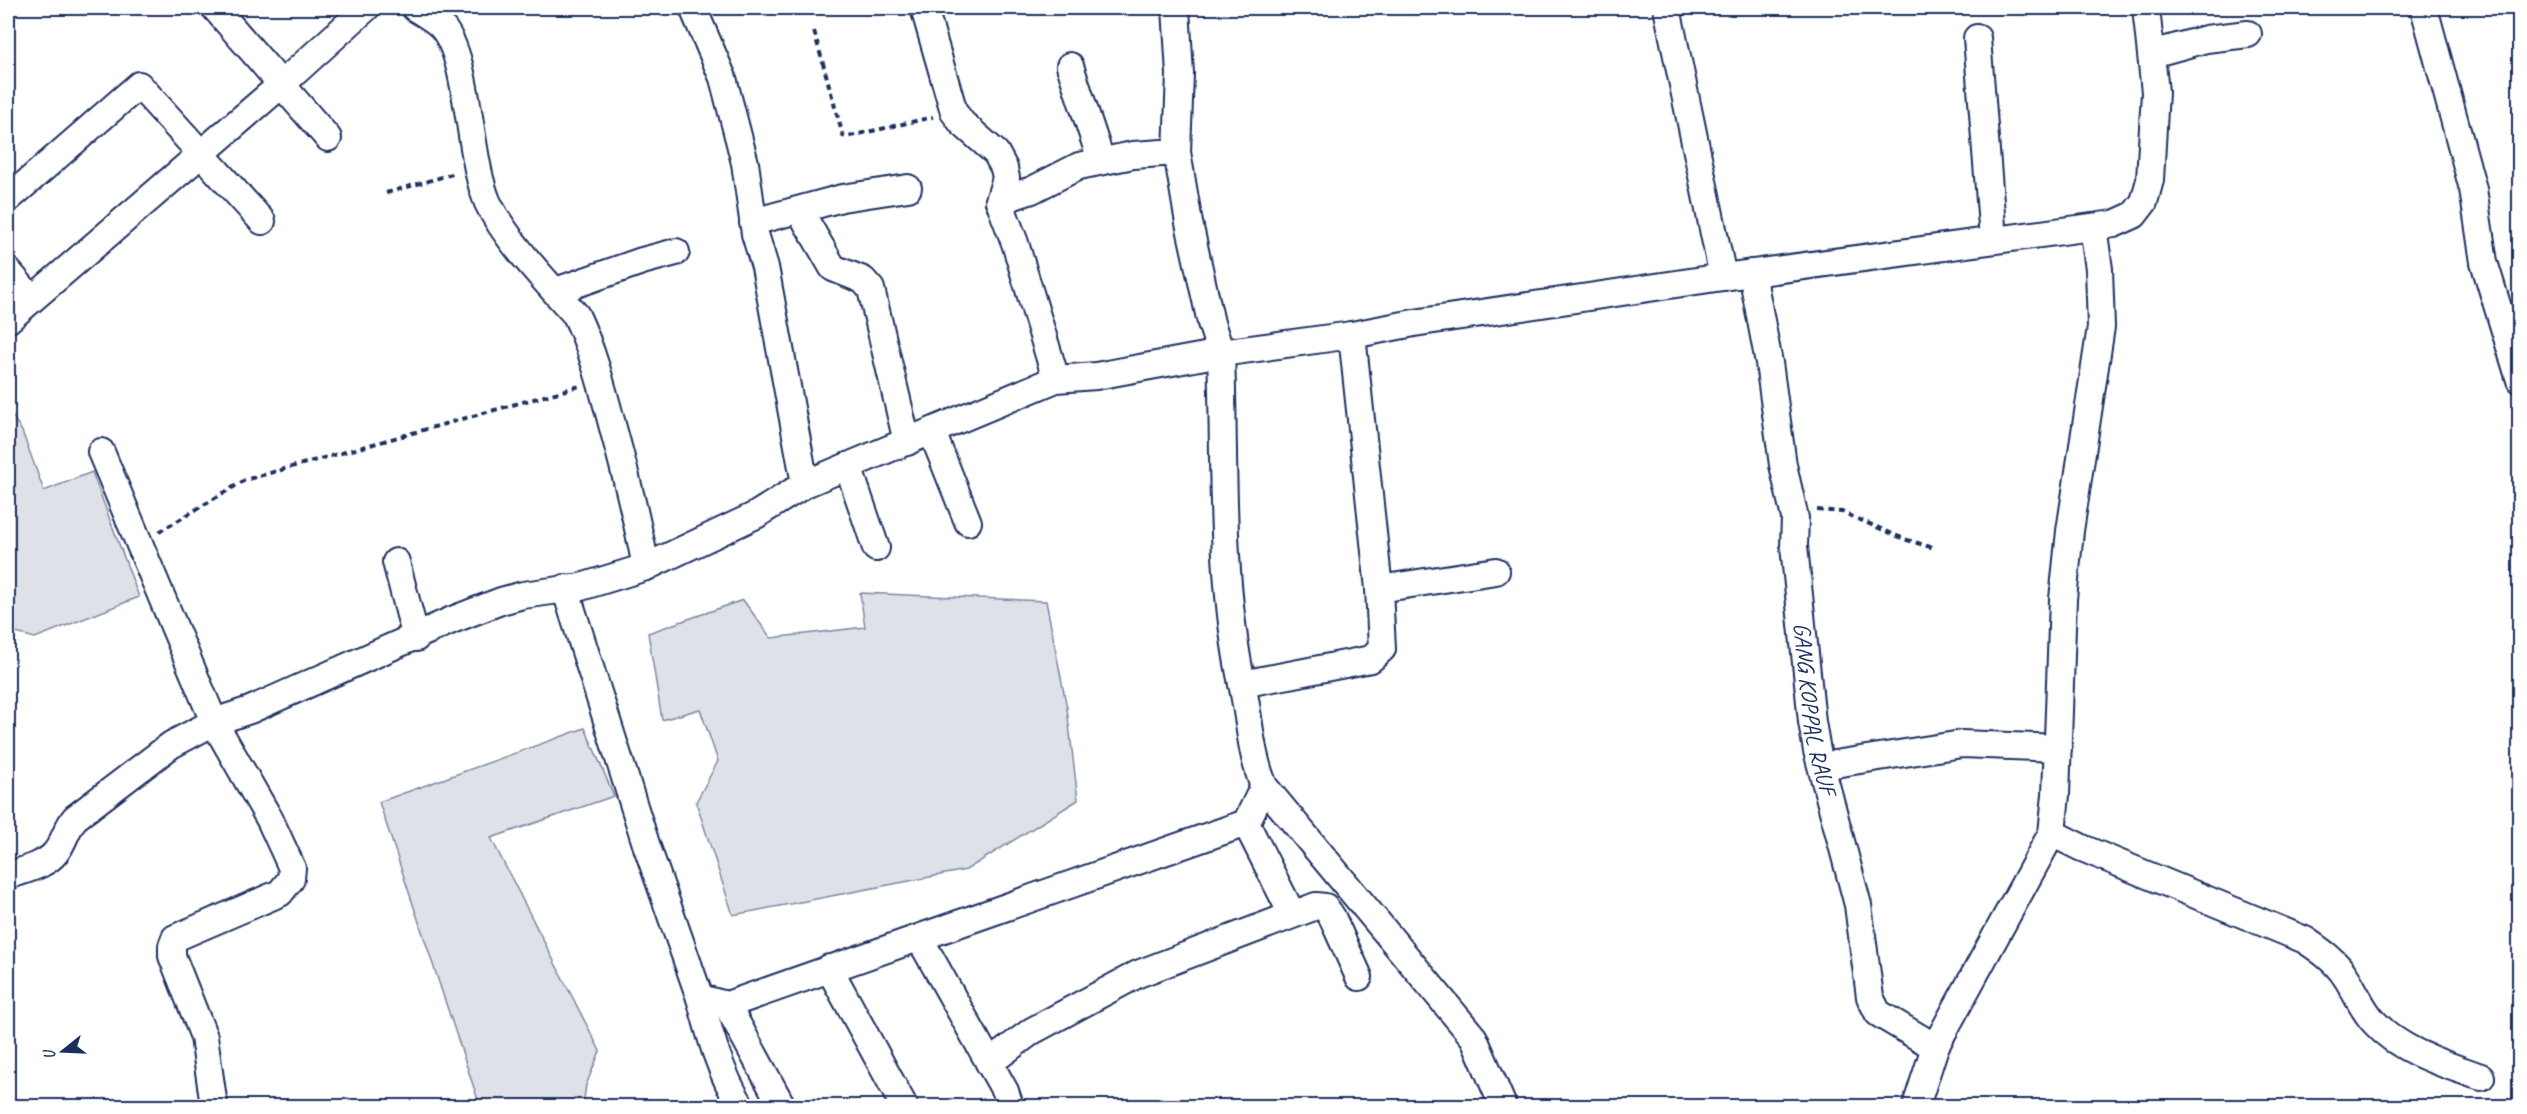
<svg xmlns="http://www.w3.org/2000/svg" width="2527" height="1114" font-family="Caveat,sans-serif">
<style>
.green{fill:#dee1e7;stroke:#7c88a2;stroke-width:1.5}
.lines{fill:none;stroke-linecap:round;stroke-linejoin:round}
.minor-casing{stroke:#1b2f5e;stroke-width:30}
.path{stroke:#1b2f5e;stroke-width:4;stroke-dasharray:6 4.5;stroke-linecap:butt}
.minor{stroke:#fff;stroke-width:26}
.labels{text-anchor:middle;stroke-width:6;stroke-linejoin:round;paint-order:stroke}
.street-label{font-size:24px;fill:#1b2f5e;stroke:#fff}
</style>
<rect width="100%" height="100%" fill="#fff"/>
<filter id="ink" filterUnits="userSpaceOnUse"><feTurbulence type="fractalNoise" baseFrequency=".0167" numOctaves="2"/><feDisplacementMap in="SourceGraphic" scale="12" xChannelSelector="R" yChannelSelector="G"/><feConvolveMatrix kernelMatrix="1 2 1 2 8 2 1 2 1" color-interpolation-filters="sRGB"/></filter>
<g filter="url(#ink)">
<g class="green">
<path d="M 8,409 L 22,431 L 44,491 L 92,472 L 139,597 L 35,638 L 8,631 Z"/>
<path d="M 860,593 L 1046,601 L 1067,708 L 1078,800 L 966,870 L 733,915 L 696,802 L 718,761 L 700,709 L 662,720 L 648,633 L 743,600 L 771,638 L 865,627 Z"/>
<path d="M 585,728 L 614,796 L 491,838 L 600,1051 L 586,1085 L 583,1106 L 480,1106 L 379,802 Z"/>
</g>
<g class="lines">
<g class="minor-casing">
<g id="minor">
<path d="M 215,8 L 328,138"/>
<path d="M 415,8 C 423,13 434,19 441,26 C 470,56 468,159 488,203 C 506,240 548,284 576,315 C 593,351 603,390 613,428 C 626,475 637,520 646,567"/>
<path d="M 693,8 L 723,78 L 745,163 L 755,234 L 765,267 L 805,484"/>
<path d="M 924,8 L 954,112 L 962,123 L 996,153 L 1004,168 L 1006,178 L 999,201 L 1015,243 L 1056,379"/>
<path d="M 1176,8 L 1180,74 L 1177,152 L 1189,223 L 1211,323 L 1221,353 C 1225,463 1219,575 1242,684 C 1250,719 1250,753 1264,786 L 1474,1038 L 1503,1106"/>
<path d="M 1667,8 L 1723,277"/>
<path d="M 2424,8 L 2473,189 L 2484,262 L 2520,380"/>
<path d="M 1977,38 L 1993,239"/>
<path d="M 2152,54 L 2206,39 L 2248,34"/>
<path d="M 1070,66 L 1101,160"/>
<path d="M 8,199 L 139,85 L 262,221"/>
<path d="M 999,201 L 1032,190 L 1079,166 L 1133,155 L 1177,152"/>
<path d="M 800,211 L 833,268 L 863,280 L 871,289 L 907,442"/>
<path d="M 753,222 L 842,198 L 908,188"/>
<path d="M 2093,227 L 2099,269 L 2101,327 L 2070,531 L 2063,599 L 2056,795 L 2052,833 L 2082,848 L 2305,940 C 2320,950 2336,961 2346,977 C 2356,992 2362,1010 2375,1023 C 2401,1052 2445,1064 2481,1077"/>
<path d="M 8,271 L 32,299"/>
<path id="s1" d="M 1752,273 L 1769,363 L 1783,465 L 1795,518 L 1794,546 L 1812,722 L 1817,751 L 1858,905 L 1870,997 L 1878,1013 L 1935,1047 L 1916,1106"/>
<path d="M 556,291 L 642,261 L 676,252"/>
<path d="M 8,320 L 282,84 L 366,8"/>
<path d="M 932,432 L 968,522"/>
<path d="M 101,452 L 214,722 L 270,820 L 292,868 L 291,879 L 280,893 L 175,938 L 172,946 L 172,956 L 204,1037 L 214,1106"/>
<path d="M 848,466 L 876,548"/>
<path d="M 396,562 L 416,638"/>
<path d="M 565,588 L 646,844 L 700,998 L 727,1005 L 1246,823 L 1264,786"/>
<path d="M 1379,589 L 1496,571"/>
<path d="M 1242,684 L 1371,659 L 1382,649 L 1379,589 L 1352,335"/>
<path d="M 1822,766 L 1962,744 L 2058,748"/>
<path d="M 1246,823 L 1292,914"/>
<path d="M 8,876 C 22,870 46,866 56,852 C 64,842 66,829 75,818 L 171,745 L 214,722 L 250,710 L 452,620 L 501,601 L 523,595 L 581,587 L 646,567 L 756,515 L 805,484 L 1056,379 L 1096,376 L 1221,353 L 1352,335 L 1414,323 L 1723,277 L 2114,224 L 2134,215 L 2144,202 L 2150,180 L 2155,92 L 2146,8"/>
<path d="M 920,939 L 1005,1091 L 1010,1106"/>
<path d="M 829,968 L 904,1106"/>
<path d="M 700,998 C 710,1035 720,1073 741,1106"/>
<path d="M 727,1005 L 782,1106"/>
<path d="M 1935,1047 L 2052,833"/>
<path d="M 989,1063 L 1032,1031 L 1138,974 L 1316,906 L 1325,907 L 1332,917 L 1359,977"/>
</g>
</g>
<g class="path">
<path d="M 814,31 L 843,136 L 846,137 L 933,117"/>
<path d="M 386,193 L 456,173"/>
<path d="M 1817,510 L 1842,512 L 1904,539 L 1934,548"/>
<path d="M 159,532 L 245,480 L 580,386"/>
</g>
<use href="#minor" class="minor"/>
</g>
</g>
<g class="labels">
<g class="street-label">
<text dy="8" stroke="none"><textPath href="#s1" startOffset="441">GANG KOPPAL RAUF</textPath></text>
</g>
</g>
<rect width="2527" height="1114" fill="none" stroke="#fff" stroke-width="30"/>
<rect x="15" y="15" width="2497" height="1084" fill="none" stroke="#1b2f5e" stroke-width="2" filter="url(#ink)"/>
<g transform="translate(63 1051) rotate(252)" stroke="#ffffff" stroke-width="4.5" paint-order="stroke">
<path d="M0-4.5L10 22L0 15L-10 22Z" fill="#1b2f5e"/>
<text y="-9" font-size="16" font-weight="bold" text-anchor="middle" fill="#1b2f5e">U</text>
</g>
</svg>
